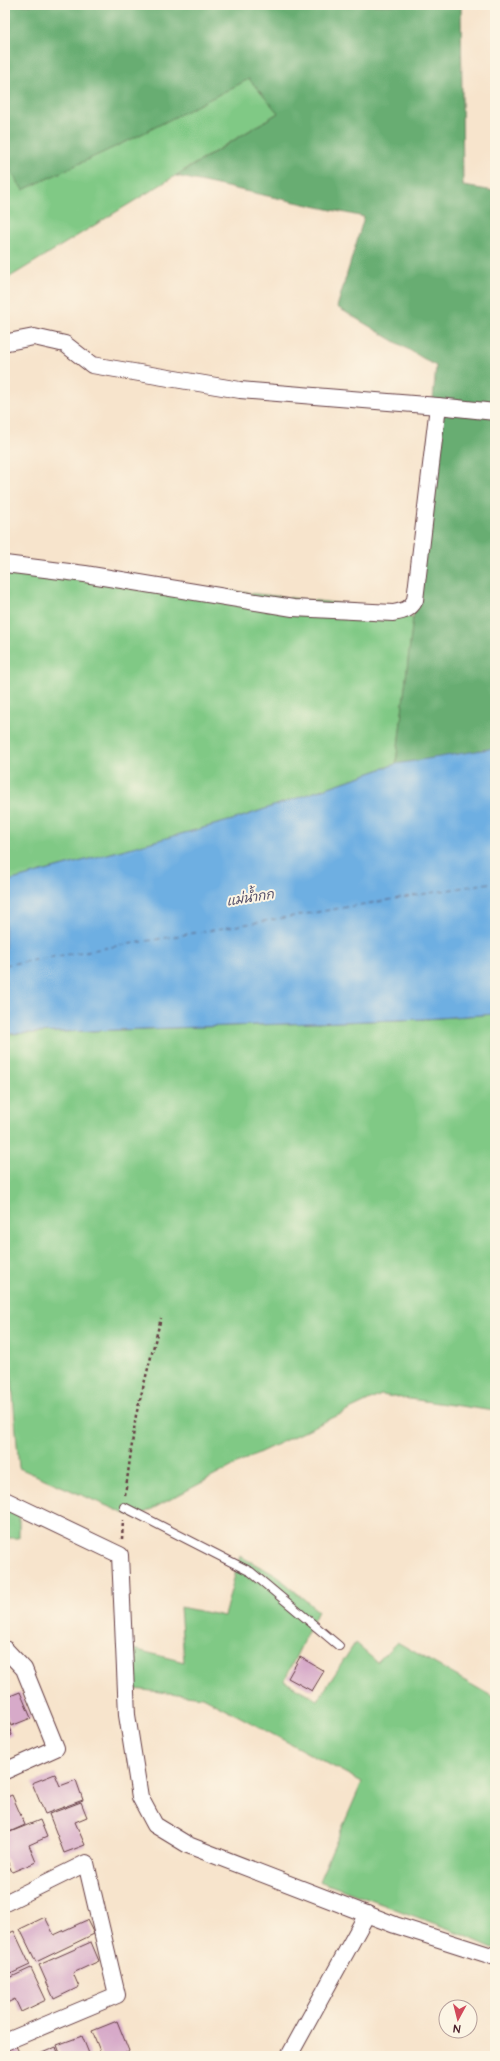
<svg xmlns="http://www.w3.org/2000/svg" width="500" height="2061" font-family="'Architects Daughter','Playpen Sans Thai',sans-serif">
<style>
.green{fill:#80c985;stroke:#657458}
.forest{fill:#68ad72;stroke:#59664e}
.water{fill:#6eafe2;stroke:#5c6786}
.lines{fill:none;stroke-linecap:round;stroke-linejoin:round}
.ferry{stroke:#57516b;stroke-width:1;stroke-dasharray:5 4;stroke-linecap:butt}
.building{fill:#d7aac9}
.service-casing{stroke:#643d43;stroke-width:10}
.minor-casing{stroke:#643d43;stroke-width:18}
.path{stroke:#643d43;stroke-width:2.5;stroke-dasharray:3 3;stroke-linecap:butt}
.service{stroke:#fff;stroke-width:8}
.minor{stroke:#fff;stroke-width:16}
.labels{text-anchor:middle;stroke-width:4;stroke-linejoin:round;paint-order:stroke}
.water-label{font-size:13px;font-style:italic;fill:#57516b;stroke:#fcf5e5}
</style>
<rect width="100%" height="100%" fill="#fcf5e5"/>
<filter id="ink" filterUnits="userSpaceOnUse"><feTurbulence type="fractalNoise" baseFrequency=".025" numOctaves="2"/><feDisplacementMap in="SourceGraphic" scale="8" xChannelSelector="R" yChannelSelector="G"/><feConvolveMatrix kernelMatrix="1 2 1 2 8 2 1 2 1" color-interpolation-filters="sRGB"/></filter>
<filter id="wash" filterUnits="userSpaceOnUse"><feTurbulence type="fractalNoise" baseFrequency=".012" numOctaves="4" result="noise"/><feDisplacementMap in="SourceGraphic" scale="16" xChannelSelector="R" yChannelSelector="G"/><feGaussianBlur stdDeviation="0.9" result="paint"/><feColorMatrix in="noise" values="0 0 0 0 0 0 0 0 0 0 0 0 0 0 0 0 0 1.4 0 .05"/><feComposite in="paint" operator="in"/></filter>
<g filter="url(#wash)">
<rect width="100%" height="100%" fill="#f7e4cc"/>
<g class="green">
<path d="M 5,5 L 461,5 L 278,113 L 5,280 Z"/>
<path d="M 5,565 L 405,611 L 413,620 L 396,764 L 236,819 L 5,882 Z"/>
<path d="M 495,1014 L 495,1411 L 381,1395 L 250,1457 L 135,1518 L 19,1468 L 9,1347 L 5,1347 L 5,1034 L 424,1019 Z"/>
<path d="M 5,1508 L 19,1515 L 19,1538 L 5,1538 Z"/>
<path d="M 240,1556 L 277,1576 L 318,1611 L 284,1681 L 318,1700 L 355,1643 L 377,1662 L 397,1642 L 495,1698 L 495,1949 L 452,1930 L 319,1881 L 362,1782 L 203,1697 L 126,1688 L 130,1648 L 184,1662 L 180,1607 L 224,1616 Z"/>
</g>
<path class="forest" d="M 5,5 L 461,5 L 463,186 L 495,191 L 495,752 L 396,764 L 415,600 L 436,366 L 337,307 L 364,217 L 176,176 L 278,113 L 249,79 L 134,138 L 23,190 L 5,162 Z"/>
<path class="water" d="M 495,748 L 495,1014 L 424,1019 L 5,1034 L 5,882 L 236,819 L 396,764 Z"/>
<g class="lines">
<path class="ferry" d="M 5,965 L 495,882"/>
</g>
<g id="blocks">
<g class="building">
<path d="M 300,1657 L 324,1671 L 312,1691 L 288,1678 Z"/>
<path d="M 20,1692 L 31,1718 L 11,1726 L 5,1711 L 5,1698 Z"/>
<path d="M 5,1717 L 12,1735 L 5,1738 Z"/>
<path d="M 55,1774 L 60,1786 L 76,1780 L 83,1800 L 45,1814 L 32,1783 Z"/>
<path d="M 12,1795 L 25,1825 L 5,1834 L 5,1798 Z"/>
<path d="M 81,1802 L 87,1817 L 75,1822 L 85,1845 L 64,1853 L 49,1814 Z"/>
<path d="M 40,1820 L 47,1837 L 29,1845 L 36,1862 L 12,1872 L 5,1856 L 5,1834 Z"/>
<path d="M 45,1917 L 54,1935 L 87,1920 L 94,1934 L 36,1962 L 20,1929 Z"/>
<path d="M 14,1931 L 30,1965 L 6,1976 L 5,1935 Z"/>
<path d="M 91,1942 L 99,1961 L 73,1973 L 79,1987 L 54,1999 L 39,1965 Z"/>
<path d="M 31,1968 L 46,2000 L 21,2012 L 15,1999 L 5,2004 L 5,1980 Z"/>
<path d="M 117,2021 L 129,2051 L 116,2056 L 102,2056 L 92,2031 Z"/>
<path d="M 82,2036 L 90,2056 L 61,2056 L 57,2045 Z"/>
<path d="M 16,2046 L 21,2056 L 6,2056 L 5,2051 Z"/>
<path d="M 56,2047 L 59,2056 L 35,2056 Z"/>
</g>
</g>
</g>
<g filter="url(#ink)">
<use href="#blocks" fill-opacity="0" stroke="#643d43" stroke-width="1"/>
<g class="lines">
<g class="service-casing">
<path id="service" d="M 124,1507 L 251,1572 L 339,1646"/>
</g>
<g class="minor-casing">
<g id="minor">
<path d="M 5,341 L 8,342 L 34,337 L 65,344 L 92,365 L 240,390 L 438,406 L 495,412"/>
<path d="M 5,564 L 85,574 L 293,608 L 393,613 C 403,611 410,610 415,600 L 438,406"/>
<path d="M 5,1500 L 120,1555 L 127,1715 L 140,1797 L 155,1825 L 188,1845 L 395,1925 L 495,1957"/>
<path d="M 5,1649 L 24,1669 L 56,1748 L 5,1771"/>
<path d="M 5,1903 L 86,1863 L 117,1995 L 5,2042"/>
<path d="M 289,2056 L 367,1914"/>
</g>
</g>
<g class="path">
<path d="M 125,1495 L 136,1415 L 161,1318"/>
<path d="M 122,1539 L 123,1520"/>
</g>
<use href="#service" class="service"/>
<use href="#minor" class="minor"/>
</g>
</g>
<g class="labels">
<g class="water-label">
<text transform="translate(250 897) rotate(-9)" y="5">แม่น้ำกก</text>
</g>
</g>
<rect width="500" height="2061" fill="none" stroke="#fcf5e5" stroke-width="20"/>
<g transform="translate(458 2019) rotate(187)"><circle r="19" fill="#fcf5e5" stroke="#b59f9b"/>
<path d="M0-3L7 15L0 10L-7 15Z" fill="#d1495b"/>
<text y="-6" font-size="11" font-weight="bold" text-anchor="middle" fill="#4a1f2b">N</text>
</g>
</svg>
